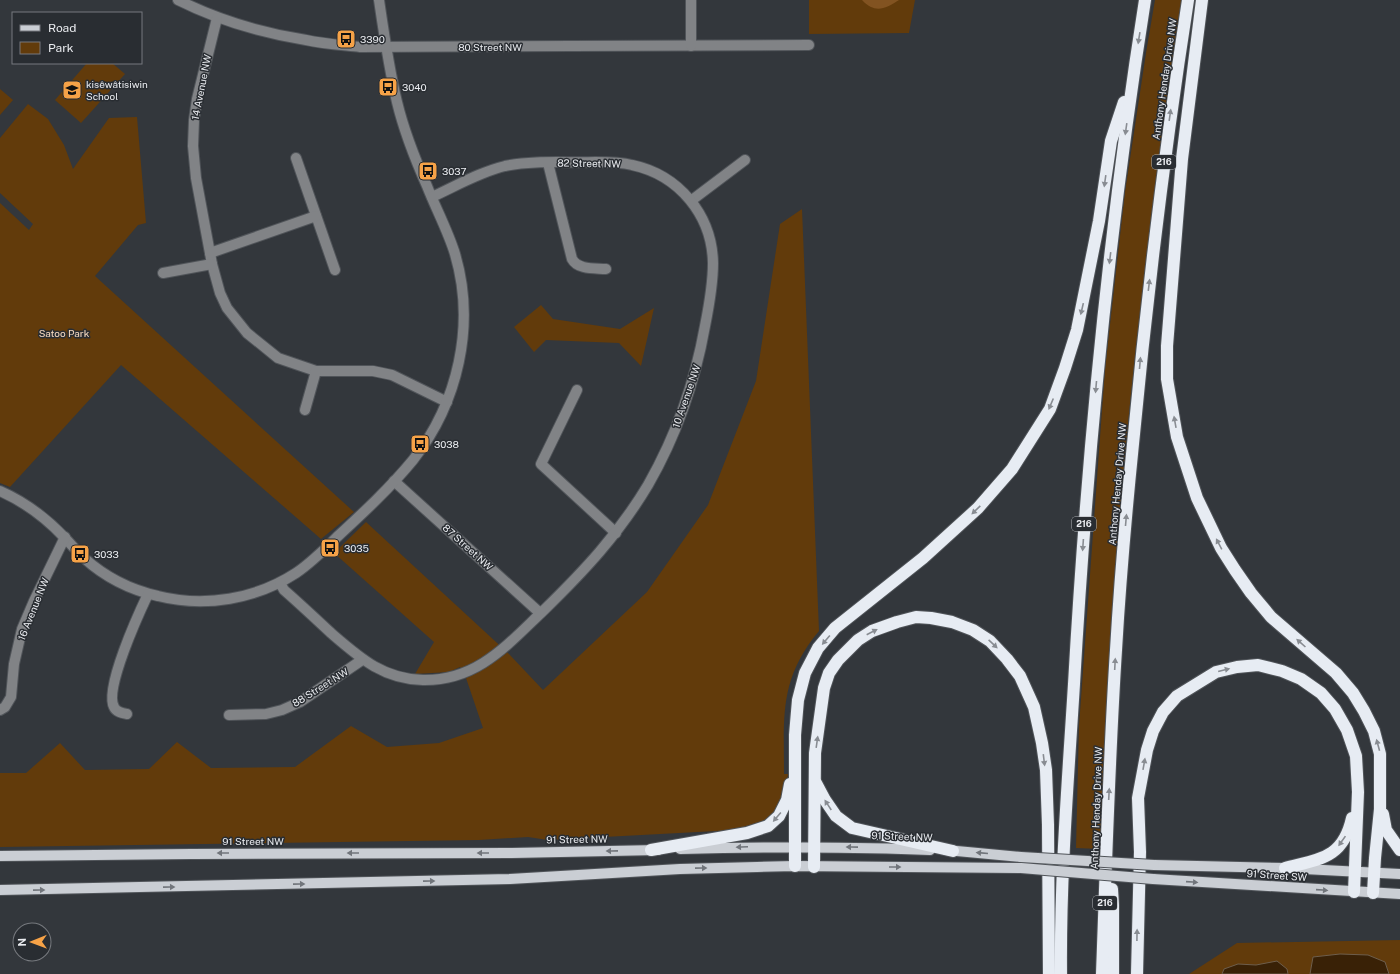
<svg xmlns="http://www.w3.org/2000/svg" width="1400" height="974" font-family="'Public Sans',sans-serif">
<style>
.green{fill:#623b0b}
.forest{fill:#825321}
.water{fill:#392106;stroke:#6e5e4c}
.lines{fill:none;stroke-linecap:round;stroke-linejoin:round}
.minor-casing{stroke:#505459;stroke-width:12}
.major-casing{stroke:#505459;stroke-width:12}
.highway-casing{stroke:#505459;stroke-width:14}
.minor{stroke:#818386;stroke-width:10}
.major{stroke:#caced4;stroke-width:10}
.highway{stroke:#e7ecf3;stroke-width:12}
.major-bridge-casing{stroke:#505459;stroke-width:12;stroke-linecap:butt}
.major-bridge{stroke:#caced4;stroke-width:10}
.oneway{fill:#888c92}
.oneway2{fill:#71757b}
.labels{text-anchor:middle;stroke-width:3;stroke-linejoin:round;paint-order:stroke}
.shield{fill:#292d32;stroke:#b0b3b7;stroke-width:1}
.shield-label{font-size:9px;font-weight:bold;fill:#eaecf0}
.poi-label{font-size:10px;fill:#eaecf0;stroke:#292d32;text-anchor:start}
.street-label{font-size:10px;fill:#eaecf0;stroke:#292d32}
.park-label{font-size:10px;fill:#f9dcc1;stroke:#292d32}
</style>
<rect width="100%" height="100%" fill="#33373c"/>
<g class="green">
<path d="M 809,0 L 915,0 L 909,33 L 809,34 Z"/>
<path d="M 1155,0 L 1182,0 C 1161,151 1139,303 1125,455 C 1114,586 1108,717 1100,849 L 1076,848 L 1079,726 L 1105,369 L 1125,192 L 1146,53 Z"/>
<path d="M 87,63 L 112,63 L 125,74 L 81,123 L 55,100 Z"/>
<path d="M 0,89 L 13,100 L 0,115 Z"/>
<path d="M 28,104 L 48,119 L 64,145 L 73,169 L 109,118 L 137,117 L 146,223 L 138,225 L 95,276 L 354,512 L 321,539 L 121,365 L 10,487 L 0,483 L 0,203 L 29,230 L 33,224 L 0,193 L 0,138 Z"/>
<path d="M 802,209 L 819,631 C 779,679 784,716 784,774 L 788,774 C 785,795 778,817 756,825 C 750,827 742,828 735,830 L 548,840 L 528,837 L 479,840 L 0,847 L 0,773 L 26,773 L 60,743 L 85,770 L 149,769 L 177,742 L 211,768 L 295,767 L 351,726 L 387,747 L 439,743 L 483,728 L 466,678 L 460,667 L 449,672 L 415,674 L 434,642 L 334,553 L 366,522 L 509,654 L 543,690 L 647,592 L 708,505 L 756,381 L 780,224 Z"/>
<path d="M 541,305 L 553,319 L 620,329 L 654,308 L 641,366 L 619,343 L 546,340 L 534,352 L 514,327 Z"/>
<path d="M 1400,940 L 1400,974 L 1189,974 L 1237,943 Z"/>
</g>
<path class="forest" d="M 862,0 L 899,0 C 885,9 875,14 862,0 Z"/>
<g class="water">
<path d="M 1340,954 L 1368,955 L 1385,962 L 1389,974 L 1310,974 L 1313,957 Z"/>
<path d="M 1277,961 L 1287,969 L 1288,974 L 1222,974 L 1224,969 L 1238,964 L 1256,965 Z"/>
</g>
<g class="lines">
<g class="minor-casing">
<g id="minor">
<path d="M 178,0 C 218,20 262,33 306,40 C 324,44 342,45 360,47 L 809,45"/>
<path d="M 691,0 L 691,46"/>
<path d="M 217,18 L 197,99 L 194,120 L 193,146 L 196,178 L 212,264 L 220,293 L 227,308 L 247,333 L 278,358 L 316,371 L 373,371 L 392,375 L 447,402"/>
<path d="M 296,158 L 335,270"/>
<path d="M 548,163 L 572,259 C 578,270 595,268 606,269"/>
<path d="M 692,200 L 745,160"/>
<path d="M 210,253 L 316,216"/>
<path d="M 163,273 L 212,264"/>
<path d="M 577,390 L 541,464 L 616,533"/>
<path d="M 305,410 L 316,371"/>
<path d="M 394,481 L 540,613"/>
<path d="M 0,491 C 25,502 45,517 64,537 C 71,544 77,552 84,558 C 105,577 131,590 158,596 C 205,608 256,599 296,573 C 311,563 324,550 337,537 C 363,513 390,488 413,460 C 458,403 476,325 455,254 C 448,231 436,209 427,186 C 415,159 404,131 397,102 C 389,69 384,34 379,0"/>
<path d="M 280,583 L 284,590 C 300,604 316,619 331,633 C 360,658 383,679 423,680 C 477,681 507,645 543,611 C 584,571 618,535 648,485 C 676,436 695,382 705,326 C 709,306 713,284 713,263 C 712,215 679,175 632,165 C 620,162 607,162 595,162 C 566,163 534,160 505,166 C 480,172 456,186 432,197"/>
<path d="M 0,710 L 5,707 L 11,697 L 14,664 L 22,629 L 34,601 L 65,537"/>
<path d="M 127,714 C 122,713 116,712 114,707 C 104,689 139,613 148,594"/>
<path d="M 229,715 L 266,714 L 282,710 L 300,702 L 362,660"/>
</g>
</g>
<g class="major-casing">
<g id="major">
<path d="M 680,849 C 763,847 846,846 930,850"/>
<path d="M 946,850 L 1021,857"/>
<path d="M 0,856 L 191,854 L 512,853 L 658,850"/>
<path d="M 1154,865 L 1285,868 L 1400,874"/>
<path d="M 1153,879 L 1400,894"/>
<path d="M 0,890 L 510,879 L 680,869 L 757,867 L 795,866 L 1021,868"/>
</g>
</g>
<g class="highway-casing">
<g id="highway">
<path d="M 1202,0 L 1182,159 L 1167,346 L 1167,379 L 1177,437 L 1197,498 L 1221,548 L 1235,570 L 1251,593 L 1271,617 L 1336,673 L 1353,693 L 1364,711 L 1374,731 L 1380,754 L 1380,809 L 1375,858 L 1373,893"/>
<path d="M 816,783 L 825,800 L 836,816 L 852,828 L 953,851"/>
<path d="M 1383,814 L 1386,830 L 1400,850"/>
<path d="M 651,850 L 747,833 L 768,826 L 779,816 L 787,800 L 790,784"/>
<path d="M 795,866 L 795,735 L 798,700 L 805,673 L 818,648 L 835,628 L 923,558 L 978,508 L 1012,469 L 1050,409 L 1065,368 L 1077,330 L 1099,221 L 1111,141 L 1124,102"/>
<path d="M 814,867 L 815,753 L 824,688 L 829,673 L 838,660 L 858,640 L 872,631 L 897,622 L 916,617 L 931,618 L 952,622 L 973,630 L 990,641 L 1007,659 L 1020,676 L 1034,707 L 1042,743 L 1046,770 L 1048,825 L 1049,974"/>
<path d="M 1285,868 C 1319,859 1343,859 1352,818"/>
<path d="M 1112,889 L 1113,905 L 1113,974"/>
<path d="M 1061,974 C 1060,877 1068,781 1074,684 C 1087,455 1109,227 1145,0"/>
<path d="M 1102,974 C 1106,866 1109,758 1116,650 C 1120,581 1126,513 1133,444 C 1147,295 1165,148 1188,0"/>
<path d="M 1137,974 L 1140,852 L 1138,798 L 1147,750 L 1153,731 L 1163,712 L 1177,696 L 1216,672 L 1237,667 L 1258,665 L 1282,671 L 1301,679 L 1321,693 L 1335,709 L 1347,730 L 1356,756 L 1358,792 L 1354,892"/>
</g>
</g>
<use href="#minor" class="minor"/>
<use href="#major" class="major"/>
<use href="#highway" class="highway"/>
<g class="major-bridge-casing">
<g id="major-bridge">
<path d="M 1021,857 L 1154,865"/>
<path d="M 1021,868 L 1153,879"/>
</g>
</g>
<use href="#major-bridge" class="major-bridge"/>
</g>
<defs><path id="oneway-solid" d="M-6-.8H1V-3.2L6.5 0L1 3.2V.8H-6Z"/></defs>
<g class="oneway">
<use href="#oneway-solid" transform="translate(1139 38) rotate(99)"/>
<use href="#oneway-solid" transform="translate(1170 115) rotate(-82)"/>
<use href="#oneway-solid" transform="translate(1126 129) rotate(98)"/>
<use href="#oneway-solid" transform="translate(1105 181) rotate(98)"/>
<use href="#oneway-solid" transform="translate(1110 258) rotate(97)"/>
<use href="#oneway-solid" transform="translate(1149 285) rotate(-83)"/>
<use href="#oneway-solid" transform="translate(1082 309) rotate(103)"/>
<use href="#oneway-solid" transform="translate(1140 363) rotate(-85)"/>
<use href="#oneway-solid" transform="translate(1096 387) rotate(95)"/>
<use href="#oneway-solid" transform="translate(1051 404) rotate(113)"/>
<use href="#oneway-solid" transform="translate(1175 422) rotate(-100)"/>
<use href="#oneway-solid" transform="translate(976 510) rotate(136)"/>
<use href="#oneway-solid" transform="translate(1126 520) rotate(-85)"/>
<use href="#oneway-solid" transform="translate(1219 544) rotate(-118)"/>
<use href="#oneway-solid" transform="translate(1083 545) rotate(94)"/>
<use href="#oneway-solid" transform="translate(872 632) rotate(-27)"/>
<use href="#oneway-solid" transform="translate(826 640) rotate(130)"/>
<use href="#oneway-solid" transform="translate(1301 643) rotate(-138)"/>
<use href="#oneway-solid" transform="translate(993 644) rotate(43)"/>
<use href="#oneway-solid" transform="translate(1115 664) rotate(-87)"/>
<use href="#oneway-solid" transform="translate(1224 670) rotate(-14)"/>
<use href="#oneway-solid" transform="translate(817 742) rotate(-82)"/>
<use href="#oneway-solid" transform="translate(1378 745) rotate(-105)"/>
<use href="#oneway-solid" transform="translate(1044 760) rotate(83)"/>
<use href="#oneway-solid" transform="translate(1144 764) rotate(-80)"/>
<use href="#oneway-solid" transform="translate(1109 794) rotate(-87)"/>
<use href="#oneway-solid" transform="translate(828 805) rotate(-123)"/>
<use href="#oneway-solid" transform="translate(777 817) rotate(130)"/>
<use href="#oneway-solid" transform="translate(1342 841) rotate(125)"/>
<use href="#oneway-solid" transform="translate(1137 935) rotate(-89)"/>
</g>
<g class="oneway2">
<use href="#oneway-solid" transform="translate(742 847) rotate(178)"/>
<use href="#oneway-solid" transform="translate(852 847) rotate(-179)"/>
<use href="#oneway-solid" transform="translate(612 851) rotate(179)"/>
<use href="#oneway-solid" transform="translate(223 853) rotate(180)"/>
<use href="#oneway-solid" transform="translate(353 853) rotate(180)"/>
<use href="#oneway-solid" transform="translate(483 853) rotate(180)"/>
<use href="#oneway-solid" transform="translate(982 853) rotate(-175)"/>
<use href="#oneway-solid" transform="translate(895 867)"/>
<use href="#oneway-solid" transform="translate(701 868) rotate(-1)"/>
<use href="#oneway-solid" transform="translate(429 881) rotate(-1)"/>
<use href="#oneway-solid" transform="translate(1192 882) rotate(4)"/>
<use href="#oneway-solid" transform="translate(299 884) rotate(-1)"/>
<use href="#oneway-solid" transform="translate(169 887) rotate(-1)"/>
<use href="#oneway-solid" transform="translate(39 890) rotate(-1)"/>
<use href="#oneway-solid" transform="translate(1322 890) rotate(4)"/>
</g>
<defs>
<g id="bus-square" transform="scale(1)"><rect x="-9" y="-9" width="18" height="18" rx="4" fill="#f6a247" stroke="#292d32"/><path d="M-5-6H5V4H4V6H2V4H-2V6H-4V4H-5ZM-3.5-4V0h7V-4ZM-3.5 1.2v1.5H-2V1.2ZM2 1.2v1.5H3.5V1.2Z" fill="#111"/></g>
<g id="school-square" transform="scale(1)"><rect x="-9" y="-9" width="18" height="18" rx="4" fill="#f6a247" stroke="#292d32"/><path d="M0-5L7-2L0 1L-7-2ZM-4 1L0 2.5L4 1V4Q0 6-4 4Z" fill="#111"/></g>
</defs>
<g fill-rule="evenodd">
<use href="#bus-square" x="346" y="39"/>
<use href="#bus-square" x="388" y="87"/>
<use href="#school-square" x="72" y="90"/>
<use href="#bus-square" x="428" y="171"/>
<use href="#bus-square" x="420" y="444"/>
<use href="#bus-square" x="330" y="548"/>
<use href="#bus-square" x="80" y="554"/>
</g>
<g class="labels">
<g class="shield">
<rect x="1152" y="155" width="24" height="14" rx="3"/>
<rect x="1072" y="517" width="24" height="14" rx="3"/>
<rect x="1093" y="896" width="24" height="14" rx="3"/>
</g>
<g class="shield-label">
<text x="1164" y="165">216</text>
<text x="1084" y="527">216</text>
<text x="1105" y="906">216</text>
</g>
<g class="poi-label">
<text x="360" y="43">3390</text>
<text x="86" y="88">kisêwâtisiwin<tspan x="86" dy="12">School</tspan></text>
<text x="402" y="91">3040</text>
<text x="442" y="175">3037</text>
<text x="434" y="448">3038</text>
<text x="344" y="552">3035</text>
<text x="94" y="558">3033</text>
</g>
<g class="street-label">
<text x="490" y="51">80 Street NW</text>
<text transform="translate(1164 79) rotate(-82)" y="4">Anthony Henday Drive NW</text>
<text transform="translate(201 87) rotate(-79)" y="4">14 Avenue NW</text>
<text transform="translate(589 163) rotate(1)" y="4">82 Street NW</text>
<text transform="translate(686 396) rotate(-71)" y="4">10 Avenue NW</text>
<text transform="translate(1117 484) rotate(-85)" y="4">Anthony Henday Drive NW</text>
<text transform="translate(468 547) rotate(42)" y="4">87 Street NW</text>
<text transform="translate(33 609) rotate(-68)" y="4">16 Avenue NW</text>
<text transform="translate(320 687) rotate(-32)" y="4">88 Street NW</text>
<text transform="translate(1096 808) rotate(-88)" y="4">Anthony Henday Drive NW</text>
<text transform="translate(902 836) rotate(2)" y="4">91 Street NW</text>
<text transform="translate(577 839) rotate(-1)" y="4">91 Street NW</text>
<text x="253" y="845">91 Street NW</text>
<text transform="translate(1277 875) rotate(4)" y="4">91 Street SW</text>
</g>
<g class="park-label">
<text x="64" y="337">Satoo Park</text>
</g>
</g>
<rect x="12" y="12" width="130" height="52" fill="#292d32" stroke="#76797e"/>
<rect x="20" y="25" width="20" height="6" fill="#caced4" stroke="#76797e"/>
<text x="48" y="32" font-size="12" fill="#eaecf0">Road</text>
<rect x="20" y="42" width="20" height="12" fill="#623b0b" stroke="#76797e"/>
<text x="48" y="52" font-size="12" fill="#eaecf0">Park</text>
<g transform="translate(32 942) rotate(269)"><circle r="19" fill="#292d32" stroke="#76797e"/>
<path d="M0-3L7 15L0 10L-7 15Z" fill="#f6a247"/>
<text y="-6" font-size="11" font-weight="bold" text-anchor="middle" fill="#eaecf0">N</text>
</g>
</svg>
